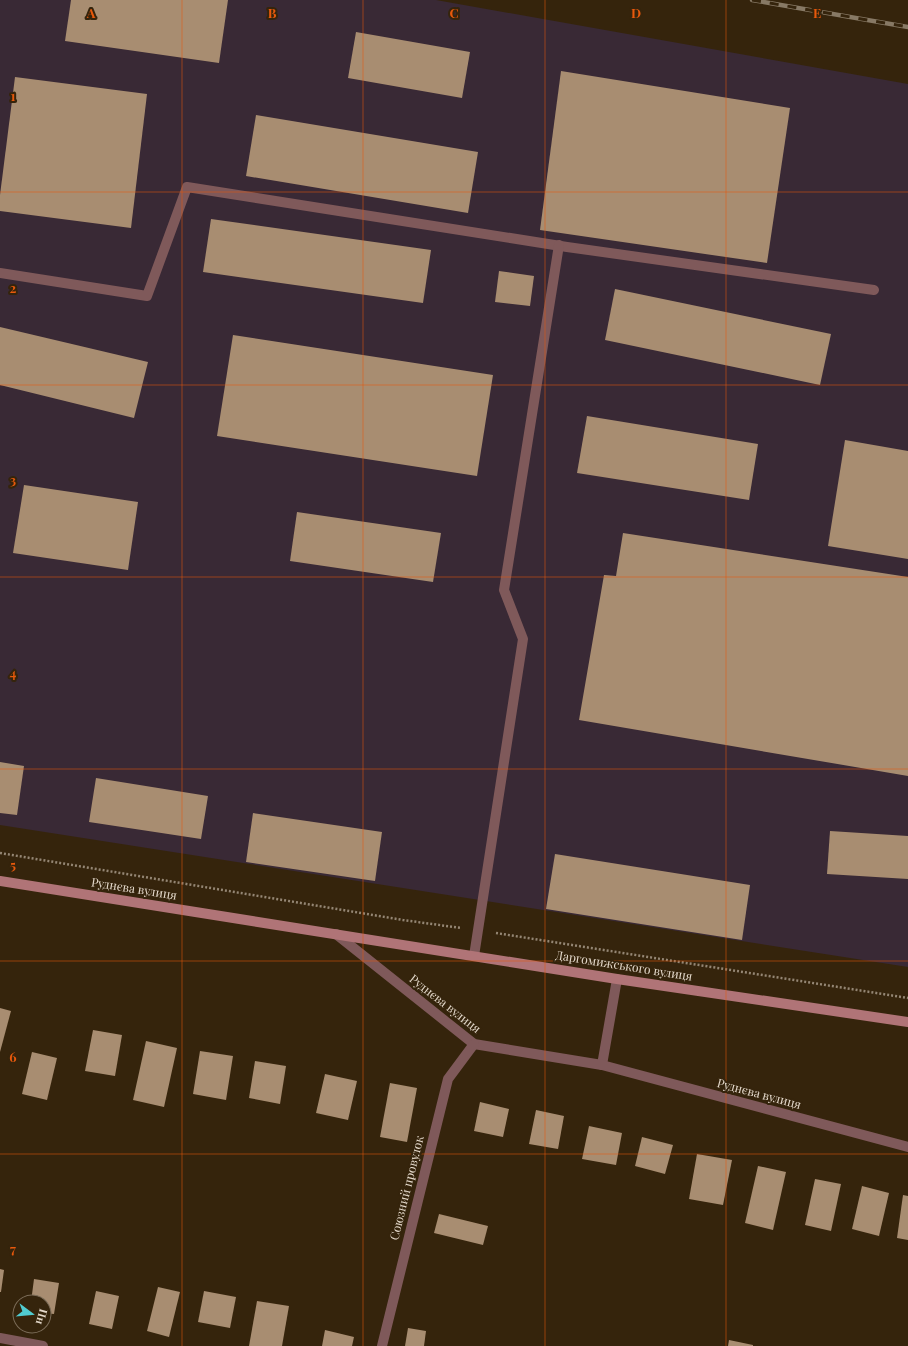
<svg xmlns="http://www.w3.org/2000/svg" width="908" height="1346" font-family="'Playfair Display',serif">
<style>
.industrial{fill:#392935}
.building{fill:#a88d71}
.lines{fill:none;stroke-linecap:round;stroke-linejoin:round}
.path{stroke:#948674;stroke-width:2.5;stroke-dasharray:2 2;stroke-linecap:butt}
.lane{stroke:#7f595a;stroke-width:10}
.street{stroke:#7f595a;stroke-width:10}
.secondary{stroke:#b07477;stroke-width:10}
.rail-casing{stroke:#877965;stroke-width:4.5}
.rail{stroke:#35240c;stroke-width:3;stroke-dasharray:9;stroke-linecap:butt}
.grid{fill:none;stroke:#e8590c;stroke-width:1;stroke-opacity:0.55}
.labels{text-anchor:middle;stroke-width:4;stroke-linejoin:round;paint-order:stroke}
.street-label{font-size:12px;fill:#e4d9cb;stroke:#35240c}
.grid-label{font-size:13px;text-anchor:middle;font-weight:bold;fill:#e8590c;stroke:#35240c;stroke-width:4;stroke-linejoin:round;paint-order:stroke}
</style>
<rect width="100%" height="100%" fill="#35240c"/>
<path class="industrial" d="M 0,0 L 436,0 L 908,84 L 908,967 L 0,825 Z"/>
<g class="building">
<path d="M 71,0 L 228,0 L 219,63 L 65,41 Z"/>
<path d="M 356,32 L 470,52 L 462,98 L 348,78 Z"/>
<path d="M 561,71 L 790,108 L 767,263 L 540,230 Z"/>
<path d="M 15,77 L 147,94 L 131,228 L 0,211 L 0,195 Z"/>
<path d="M 256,115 L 478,152 L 468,213 L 246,176 Z"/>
<path d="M 211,219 L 431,250 L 423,303 L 203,272 Z"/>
<path d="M 499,271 L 534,276 L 530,306 L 495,302 Z"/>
<path d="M 615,289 L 831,334 L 820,385 L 605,340 Z"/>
<path d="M 0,327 L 148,362 L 134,418 L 0,385 Z"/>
<path d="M 233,335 L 493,375 L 477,476 L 217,436 Z"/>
<path d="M 587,416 L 758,444 L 749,500 L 577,473 Z"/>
<path d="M 845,440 L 908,451 L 908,559 L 828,546 Z"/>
<path d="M 24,485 L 138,502 L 128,570 L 13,553 Z"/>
<path d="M 297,512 L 441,533 L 433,582 L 290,561 Z"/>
<path d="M 623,533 L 908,577 L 908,776 L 579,720 L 604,575 L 616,576 Z"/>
<path d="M 0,762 L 24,766 L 17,815 L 0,813 Z"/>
<path d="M 96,778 L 208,796 L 201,839 L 89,822 Z"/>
<path d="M 253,813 L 382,832 L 375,881 L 246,862 Z"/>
<path d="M 830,831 L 908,836 L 908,879 L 827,874 Z"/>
<path d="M 555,854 L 750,885 L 742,940 L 546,909 Z"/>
<path d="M 0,1008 L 11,1011 L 0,1052 Z"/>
<path d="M 93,1030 L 122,1035 L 115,1076 L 85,1071 Z"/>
<path d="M 146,1041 L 177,1048 L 164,1107 L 133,1100 Z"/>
<path d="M 200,1051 L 233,1056 L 226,1100 L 193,1094 Z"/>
<path d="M 32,1052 L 57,1058 L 47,1100 L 22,1094 Z"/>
<path d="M 255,1061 L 286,1066 L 280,1104 L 249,1098 Z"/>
<path d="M 325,1074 L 357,1081 L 348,1120 L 316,1113 Z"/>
<path d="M 390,1083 L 417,1088 L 407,1142 L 380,1137 Z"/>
<path d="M 480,1102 L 509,1109 L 503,1137 L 474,1131 Z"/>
<path d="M 536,1110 L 564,1116 L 558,1149 L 529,1144 Z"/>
<path d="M 589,1126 L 622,1133 L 616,1165 L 582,1159 Z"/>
<path d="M 642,1137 L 673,1145 L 665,1174 L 635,1166 Z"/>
<path d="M 697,1154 L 732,1160 L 723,1205 L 689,1199 Z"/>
<path d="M 758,1166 L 786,1172 L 773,1230 L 745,1223 Z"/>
<path d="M 815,1179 L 841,1184 L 831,1231 L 805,1225 Z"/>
<path d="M 862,1186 L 889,1193 L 879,1236 L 852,1229 Z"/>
<path d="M 903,1195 L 908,1196 L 908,1240 L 897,1238 Z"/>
<path d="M 439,1214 L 488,1226 L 483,1245 L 434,1233 Z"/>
<path d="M 0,1269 L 4,1270 L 1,1292 L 0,1292 Z"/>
<path d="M 34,1279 L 59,1283 L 54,1314 L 44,1313 L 44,1302 L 31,1302 Z"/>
<path d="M 158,1287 L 180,1292 L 169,1337 L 147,1331 Z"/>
<path d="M 96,1291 L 119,1296 L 112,1329 L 89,1324 Z"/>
<path d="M 204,1291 L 236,1297 L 230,1328 L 198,1322 Z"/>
<path d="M 257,1301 L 289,1306 L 282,1346 L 249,1346 Z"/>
<path d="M 408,1328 L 426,1331 L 424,1346 L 405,1346 Z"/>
<path d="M 325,1330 L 354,1337 L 352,1346 L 322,1346 Z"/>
<path d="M 729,1340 L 753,1345 L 753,1346 L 728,1346 Z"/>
</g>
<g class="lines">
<g class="path">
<path d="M 0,853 L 403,920 L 461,928"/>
<path d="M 496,933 L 908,998"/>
</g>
<g class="lane">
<path d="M 0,273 L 147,296 L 187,187 L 567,247 L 874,290"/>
<path d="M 474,956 L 523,639 L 504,590 L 559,245"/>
<path d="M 602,1065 L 617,979"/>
</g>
<g class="street">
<path d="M 336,934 L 474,1044 L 602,1065 L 908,1147"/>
<path d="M 0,1338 L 43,1346"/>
<path d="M 382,1346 L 448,1079 L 474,1044"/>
</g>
<path class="secondary" d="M 0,881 L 617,979 L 908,1022"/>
<g class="rail-casing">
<path id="rail" d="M 752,0 L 908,27"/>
</g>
<use href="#rail" class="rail"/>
</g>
<path class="grid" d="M 182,0 L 182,1346M 363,0 L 363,1346M 545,0 L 545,1346M 726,0 L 726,1346M 0,192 L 908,192M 0,385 L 908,385M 0,577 L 908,577M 0,769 L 908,769M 0,961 L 908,961M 0,1154 L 908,1154"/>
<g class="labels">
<g class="street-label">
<text transform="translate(134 889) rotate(9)" y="4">Руднєва вулиця</text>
<text transform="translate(624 966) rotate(9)" y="4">Даргомижського вулиця</text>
<text transform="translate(445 1004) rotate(38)" y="4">Руднєва вулиця</text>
<text transform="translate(759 1094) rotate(15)" y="4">Руднєва вулиця</text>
<text transform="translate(407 1188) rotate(-76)" y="4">Союзний провулок</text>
</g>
</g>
<g class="grid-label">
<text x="91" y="18">A</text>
<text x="272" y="18">B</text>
<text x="454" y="18">C</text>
<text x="636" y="18">D</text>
<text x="817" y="18">E</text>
<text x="13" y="101">1</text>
<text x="13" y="293">2</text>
<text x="13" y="485">3</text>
<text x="13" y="678">4</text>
<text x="13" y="870">5</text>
<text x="13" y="1062">6</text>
<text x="13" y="1254">7</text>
</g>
<g transform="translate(32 1314) rotate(106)"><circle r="19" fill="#35240c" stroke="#7b6c58"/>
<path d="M0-3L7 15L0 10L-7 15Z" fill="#51ccd1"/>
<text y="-6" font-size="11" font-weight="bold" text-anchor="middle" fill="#e4d9cb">Пн</text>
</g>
</svg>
